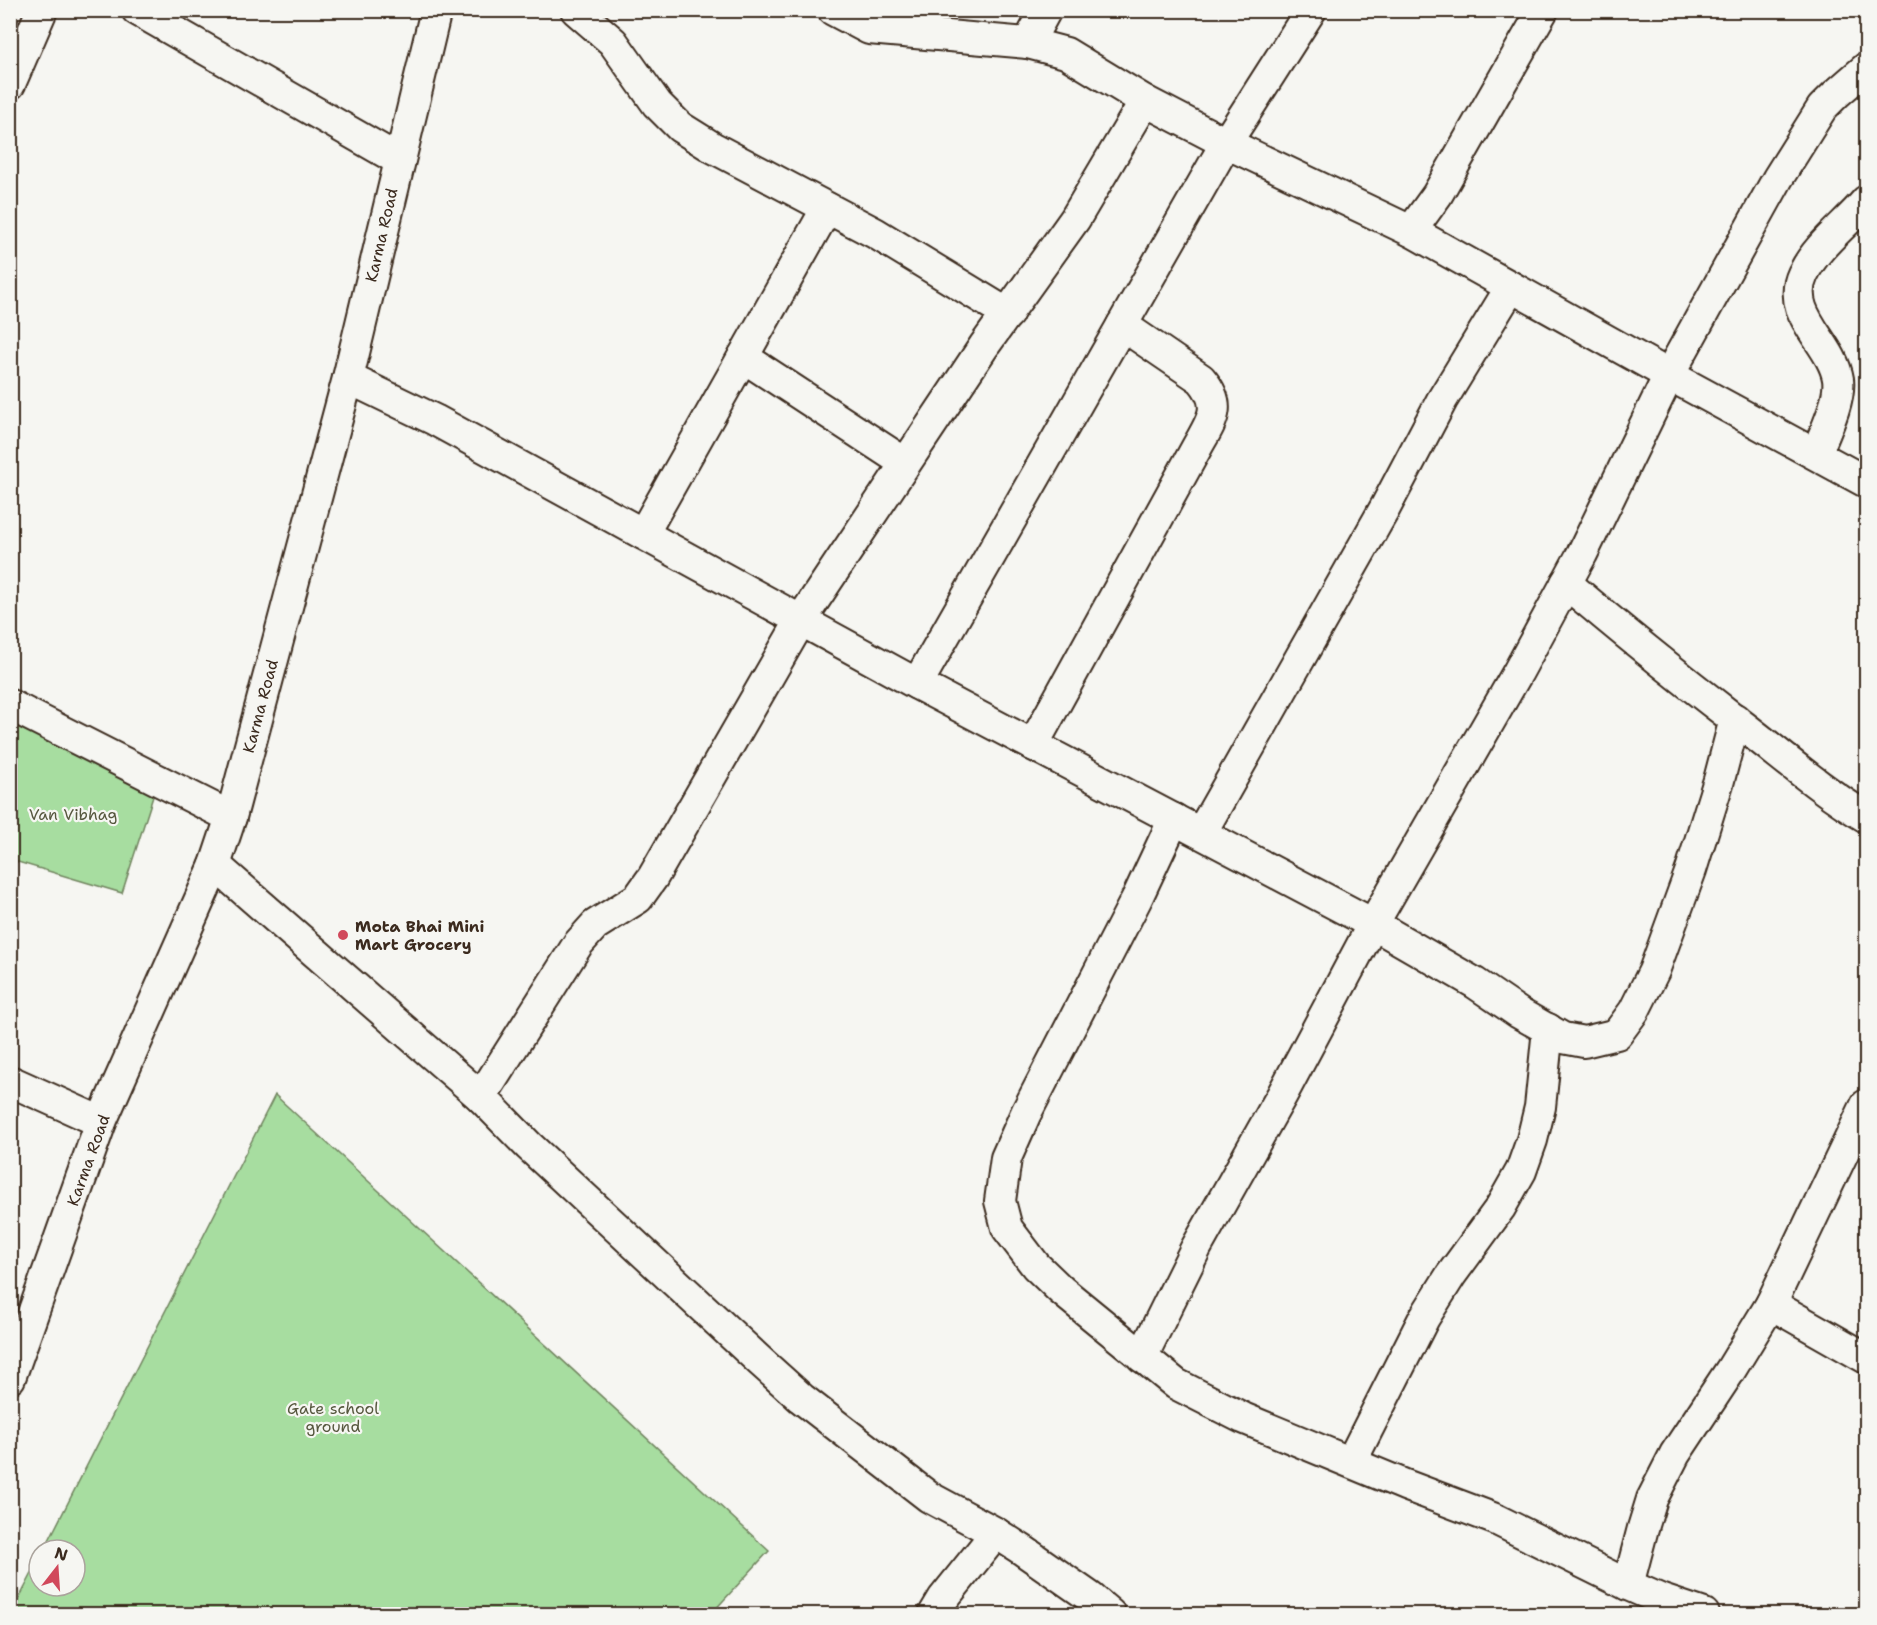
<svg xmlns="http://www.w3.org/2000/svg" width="1877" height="1625" font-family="'Shantell Sans',sans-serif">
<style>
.green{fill:#a7dda0;stroke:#71845f;stroke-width:1.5}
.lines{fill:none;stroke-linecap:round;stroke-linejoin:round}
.minor-casing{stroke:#3b2a1e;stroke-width:34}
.minor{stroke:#f6f6f2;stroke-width:30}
.poi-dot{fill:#d1495b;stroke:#f6f6f2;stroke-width:2}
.labels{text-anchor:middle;stroke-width:4.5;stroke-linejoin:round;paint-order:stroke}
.street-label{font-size:16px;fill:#3b2a1e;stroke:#f6f6f2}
.park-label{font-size:16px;fill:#56573e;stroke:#f6f6f2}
.poi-label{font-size:16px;font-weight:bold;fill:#3b2a1e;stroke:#f6f6f2;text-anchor:start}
</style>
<rect width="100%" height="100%" fill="#f6f6f2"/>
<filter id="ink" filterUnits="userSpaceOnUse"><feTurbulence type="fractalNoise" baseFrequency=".0167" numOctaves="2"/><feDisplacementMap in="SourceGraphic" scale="12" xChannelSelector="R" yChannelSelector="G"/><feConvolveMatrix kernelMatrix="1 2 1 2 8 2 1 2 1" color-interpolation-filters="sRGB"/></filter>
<g filter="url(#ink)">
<g class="green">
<path d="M 10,710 L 156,787 L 122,893 L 11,860 Z"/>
<path d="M 275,1095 L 769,1551 L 711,1614 L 11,1614 L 39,1560 L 39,1586 L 75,1586 L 75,1550 L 44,1550 Z"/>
</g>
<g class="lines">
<g class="minor-casing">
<g id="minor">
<path d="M 137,10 L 399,160"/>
<path d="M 576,10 L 613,42 L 657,104 L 680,127 L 712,147 L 875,233 L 1008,314"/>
<path d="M 833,10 L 869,29 L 1028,43 L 1066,53 L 1145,101 L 1226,143 L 1411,231 L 1669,375 L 1866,482"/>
<path d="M 1028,43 L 1046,10"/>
<path d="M 10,84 L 42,10"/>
<path d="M 1411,231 L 1437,195 L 1543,10"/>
<path d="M 743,357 L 905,463"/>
<path d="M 348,378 L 435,420 L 917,684 L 1373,924 L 1475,983 L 1519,1013 L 1563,1038 L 1584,1042 L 1617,1034 L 1634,1011 L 1654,971 L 1691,870 L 1719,780 L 1735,719"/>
<path d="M 1816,454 C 1824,434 1841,400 1838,379 C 1832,342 1784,314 1803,274 C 1817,245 1846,225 1866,201"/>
<path d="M 643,534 L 827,208"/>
<path d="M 1566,583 C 1621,630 1677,675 1734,719 C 1778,752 1819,789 1866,817"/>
<path d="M 917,684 L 1226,143 L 1311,10"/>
<path d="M 10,705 L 231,817"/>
<path d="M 1033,745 L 1197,447 C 1212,420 1224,406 1201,379 L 1122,325"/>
<path d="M 1174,819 L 1137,898 L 1026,1113 L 1006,1158 L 1000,1201 L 1007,1228 L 1036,1266 L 1061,1290 L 1176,1384 L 1243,1418 L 1405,1485 L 1495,1519 L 1628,1585 L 1662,1600 L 1704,1614"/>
<path d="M 1201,833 L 1385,508 L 1442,400 L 1511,287"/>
<path d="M 215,865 L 481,1097 L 529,1146 L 761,1362 L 801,1398 L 929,1497 L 996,1533 L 1024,1551 L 1090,1597 L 1110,1614"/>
<path d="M 10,1081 L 101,1122"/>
<path d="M 481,1097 L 578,944 L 595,925 L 638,898 L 653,877 L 801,620 L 984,346 L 1075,219 L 1145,101"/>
<path d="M 1771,1304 L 1866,1358"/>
<path d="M 1142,1357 L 1196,1248 L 1282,1095 L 1373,924 L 1518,672 L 1582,554 L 1669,375 L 1778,178 L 1822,108 L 1836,94 L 1866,68"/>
<path d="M 10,1378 L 101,1122 L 215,865 L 231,817 L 348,378 L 436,10"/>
<path d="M 1351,1462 L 1424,1318 L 1451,1275 L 1500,1208 L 1521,1171 L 1532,1140 L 1540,1107 L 1548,1029"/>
<path d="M 1628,1585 L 1643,1528 L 1652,1499 L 1675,1454 L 1730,1371 L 1771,1304 L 1866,1105"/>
<path d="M 934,1614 L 943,1599 L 996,1533"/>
</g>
</g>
<use href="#minor" class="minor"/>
</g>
</g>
<circle class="poi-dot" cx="343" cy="935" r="6"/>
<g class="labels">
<g class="street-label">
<text transform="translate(381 235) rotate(-77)" y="6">Karma Road</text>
<text transform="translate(260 706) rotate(-75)" y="6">Karma Road</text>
<text transform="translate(88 1160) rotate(-70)" y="6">Karma Road</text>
</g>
<g class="park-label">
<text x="73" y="820">Van Vibhag</text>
<text x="333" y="1414">Gate school<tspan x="333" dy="18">ground</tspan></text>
</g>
<g class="poi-label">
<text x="355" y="932">Mota Bhai Mini<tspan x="355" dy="18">Mart Grocery</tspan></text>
</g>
</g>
<rect width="1877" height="1625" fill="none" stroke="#f6f6f2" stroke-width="36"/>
<rect x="18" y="18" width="1841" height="1589" fill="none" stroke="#3b2a1e" stroke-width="2" filter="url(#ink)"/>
<g transform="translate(57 1568) rotate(17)"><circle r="28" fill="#f6f6f2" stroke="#aba49d" stroke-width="1.5"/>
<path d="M0-4.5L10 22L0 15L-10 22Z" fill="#d1495b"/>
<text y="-9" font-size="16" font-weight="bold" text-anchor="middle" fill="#3b2a1e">N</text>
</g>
</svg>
